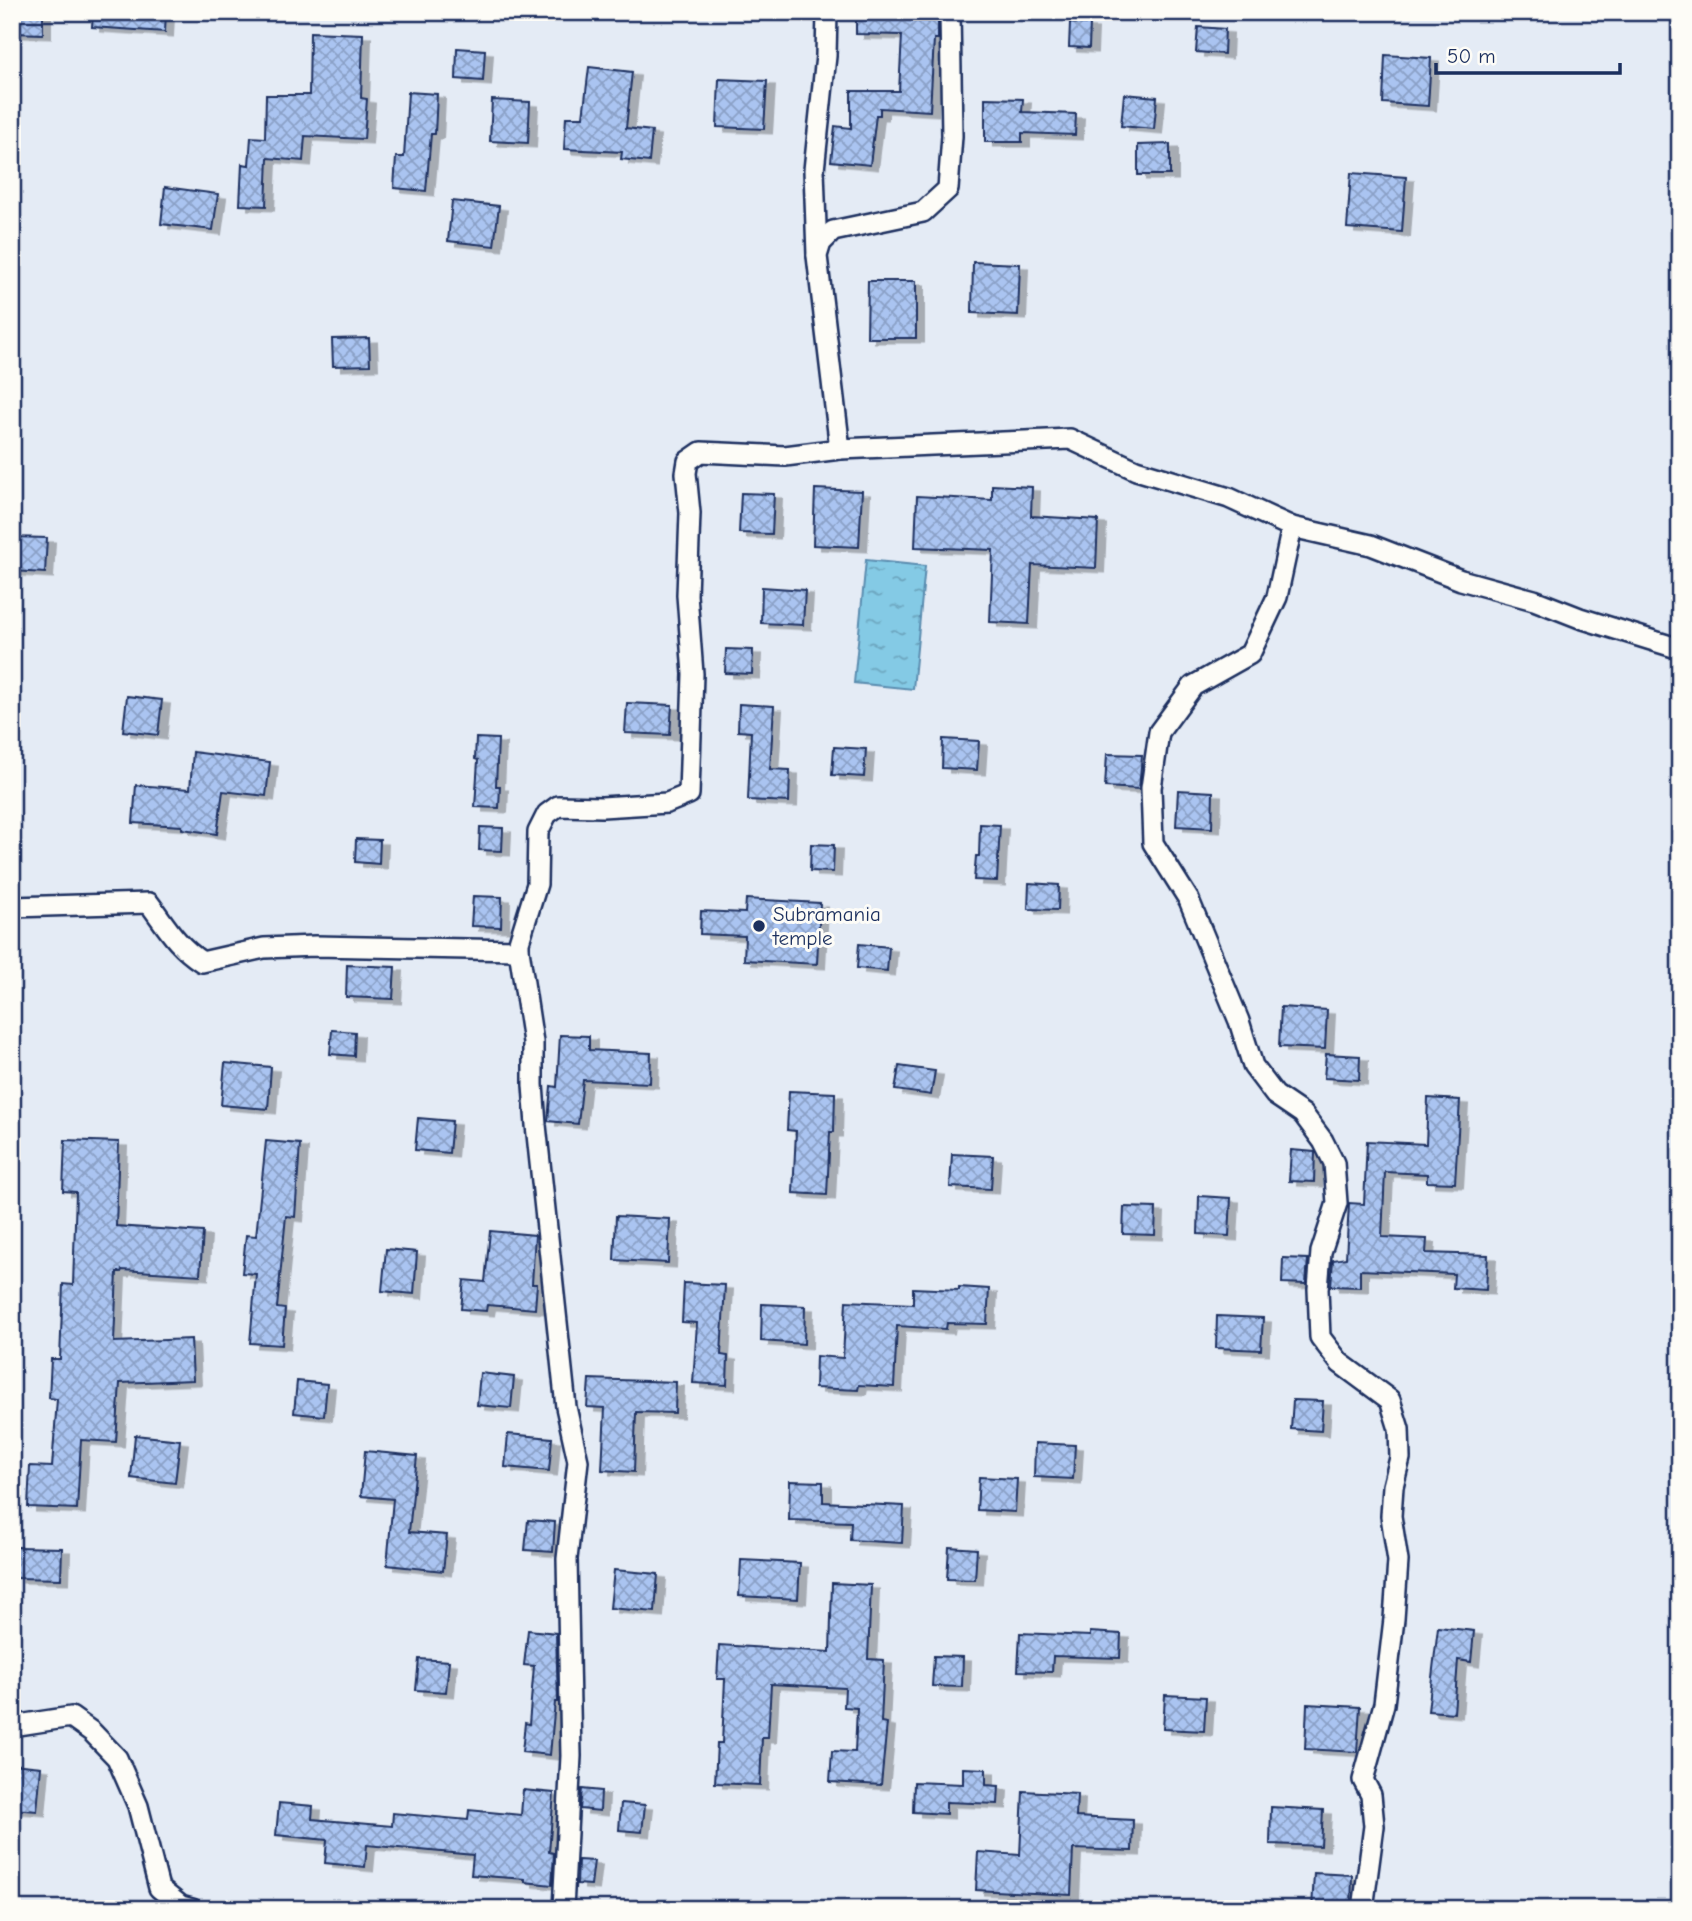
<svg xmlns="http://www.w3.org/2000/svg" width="1692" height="1921" font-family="'Comic Neue',sans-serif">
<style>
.water{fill:url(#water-ripples);stroke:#5a8caf;stroke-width:2}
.building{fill:url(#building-cross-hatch);stroke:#1b2f5e;stroke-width:2;filter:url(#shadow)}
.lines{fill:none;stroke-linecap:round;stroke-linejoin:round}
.minor-casing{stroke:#1b2f5e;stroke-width:24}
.minor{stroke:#fdfcf7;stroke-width:19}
.poi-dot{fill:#1b2f5e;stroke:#fdfcf7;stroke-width:2.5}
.labels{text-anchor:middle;stroke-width:6;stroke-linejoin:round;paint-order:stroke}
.poi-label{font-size:21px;fill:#1b2f5e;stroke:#fdfcf7;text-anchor:start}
</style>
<defs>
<pattern id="water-ripples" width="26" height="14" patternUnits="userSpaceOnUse" patternTransform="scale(1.75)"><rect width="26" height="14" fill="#84cae5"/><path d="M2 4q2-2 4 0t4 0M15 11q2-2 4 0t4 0" fill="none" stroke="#6ba4bd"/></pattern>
<pattern id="building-cross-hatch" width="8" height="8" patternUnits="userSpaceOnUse" patternTransform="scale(1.75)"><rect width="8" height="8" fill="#aac4f1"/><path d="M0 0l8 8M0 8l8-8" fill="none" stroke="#8aa0c6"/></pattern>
<filter id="shadow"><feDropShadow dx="8" dy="4.5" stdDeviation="0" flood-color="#0004"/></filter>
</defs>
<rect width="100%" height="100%" fill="#e4ebf5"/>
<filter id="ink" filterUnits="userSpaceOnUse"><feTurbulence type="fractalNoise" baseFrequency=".0143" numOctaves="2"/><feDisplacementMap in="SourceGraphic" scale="14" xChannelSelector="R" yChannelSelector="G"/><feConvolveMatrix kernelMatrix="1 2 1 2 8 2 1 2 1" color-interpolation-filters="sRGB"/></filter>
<g filter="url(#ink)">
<path class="water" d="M 866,560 L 925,566 L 913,689 L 854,683 Z"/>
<g class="building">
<path d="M 12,12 L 43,12 L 43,34 L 12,33 Z"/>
<path d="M 93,12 L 166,12 L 165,32 L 92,27 Z"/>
<path d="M 856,12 L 938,12 L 938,39 L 934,39 L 930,111 L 880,108 L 880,115 L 876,115 L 870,165 L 831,161 L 835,126 L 851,128 L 851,91 L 899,91 L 902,35 L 856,34 Z"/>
<path d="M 1070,23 L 1090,24 L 1089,48 L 1069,47 Z"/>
<path d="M 1198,27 L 1225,29 L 1224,54 L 1196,52 Z"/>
<path d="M 310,32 L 363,34 L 361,98 L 367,99 L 364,139 L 305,136 L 303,161 L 268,158 L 266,206 L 240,205 L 242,164 L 249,165 L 251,137 L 265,138 L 266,95 L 309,95 Z"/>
<path d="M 457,48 L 485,50 L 483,81 L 456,79 Z"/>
<path d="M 1385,55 L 1431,58 L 1428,106 L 1383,103 Z"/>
<path d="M 589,67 L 632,72 L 626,128 L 652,131 L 649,162 L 621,159 L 622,152 L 564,149 L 566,117 L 583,117 Z"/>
<path d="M 719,79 L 767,81 L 764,129 L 717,127 Z"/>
<path d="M 408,92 L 437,94 L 435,134 L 431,134 L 426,191 L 394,188 L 396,157 L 404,157 Z"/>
<path d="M 1124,94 L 1157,97 L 1154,129 L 1121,126 Z"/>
<path d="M 985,98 L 1023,99 L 1022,112 L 1076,114 L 1075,135 L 1022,133 L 1022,142 L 985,142 Z"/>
<path d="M 492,100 L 530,102 L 528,143 L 490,141 Z"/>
<path d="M 1170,144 L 1170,175 L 1138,175 L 1138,145 Z"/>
<path d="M 1351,173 L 1406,177 L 1402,232 L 1347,228 Z"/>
<path d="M 165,187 L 218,194 L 213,230 L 161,224 Z"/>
<path d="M 452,201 L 499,206 L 494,246 L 448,241 Z"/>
<path d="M 973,262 L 1020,264 L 1018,315 L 972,313 Z"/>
<path d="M 868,281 L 916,281 L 916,338 L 867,338 Z"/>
<path d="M 369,338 L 370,365 L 333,366 L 332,339 Z"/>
<path d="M 992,485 L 1032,487 L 1031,516 L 1098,520 L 1096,568 L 1032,565 L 1029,624 L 990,622 L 993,550 L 915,547 L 917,496 L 992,500 Z"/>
<path d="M 815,489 L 862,491 L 859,547 L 813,545 Z"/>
<path d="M 741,493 L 774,494 L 772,534 L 739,533 Z"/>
<path d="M 12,537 L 47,538 L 45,573 L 12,571 Z"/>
<path d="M 762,587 L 805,590 L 803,625 L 761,623 Z"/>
<path d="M 726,649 L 753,650 L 752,674 L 725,673 Z"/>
<path d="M 127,696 L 162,700 L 158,735 L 123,731 Z"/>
<path d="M 627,703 L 672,705 L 670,735 L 625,733 Z"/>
<path d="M 739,704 L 774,706 L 770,769 L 790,770 L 789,802 L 748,800 L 751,732 L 738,731 Z"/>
<path d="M 476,738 L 498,739 L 496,786 L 500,786 L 499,808 L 475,807 L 478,760 L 475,759 Z"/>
<path d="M 943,739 L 979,741 L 977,770 L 942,768 Z"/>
<path d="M 834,747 L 866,749 L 864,777 L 832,775 Z"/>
<path d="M 193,752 L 270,762 L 266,796 L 223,791 L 217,834 L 182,829 L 182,826 L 133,823 L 136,785 L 190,789 Z"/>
<path d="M 1107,754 L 1142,755 L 1139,789 L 1105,787 Z"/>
<path d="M 1178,790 L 1213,792 L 1212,828 L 1176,826 Z"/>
<path d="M 980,824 L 1000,825 L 997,881 L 974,880 L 976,856 L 979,856 Z"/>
<path d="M 480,827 L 503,828 L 502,851 L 479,850 Z"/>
<path d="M 356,839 L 380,840 L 379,864 L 355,862 Z"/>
<path d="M 811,844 L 834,845 L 833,872 L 810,871 Z"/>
<path d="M 1029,883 L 1059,885 L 1058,910 L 1028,909 Z"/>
<path d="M 473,896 L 502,897 L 501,927 L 471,926 Z"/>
<path d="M 746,899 L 820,903 L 817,964 L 744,960 L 745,936 L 700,934 L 701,911 L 745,913 Z"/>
<path d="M 859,944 L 889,947 L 887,971 L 857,968 Z"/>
<path d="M 347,965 L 395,967 L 393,999 L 346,997 Z"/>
<path d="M 1281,1007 L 1327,1010 L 1325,1049 L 1279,1047 Z"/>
<path d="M 332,1030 L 355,1032 L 354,1056 L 330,1054 Z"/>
<path d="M 560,1035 L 589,1036 L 589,1050 L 651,1053 L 650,1083 L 583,1080 L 578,1124 L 548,1121 L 551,1086 L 557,1087 Z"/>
<path d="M 1326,1054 L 1360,1056 L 1359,1080 L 1324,1078 Z"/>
<path d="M 225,1063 L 271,1067 L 268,1109 L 221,1105 Z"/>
<path d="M 899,1066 L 935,1071 L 931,1095 L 895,1090 Z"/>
<path d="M 789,1091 L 835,1093 L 834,1132 L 830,1132 L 827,1195 L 793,1193 L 796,1131 L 787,1130 Z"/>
<path d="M 1428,1098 L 1460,1100 L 1455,1183 L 1427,1182 L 1427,1174 L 1385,1172 L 1382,1237 L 1427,1239 L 1426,1253 L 1488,1255 L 1486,1290 L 1453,1288 L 1454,1274 L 1360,1270 L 1360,1287 L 1331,1286 L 1333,1260 L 1346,1258 L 1349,1203 L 1364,1204 L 1367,1141 L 1426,1144 Z"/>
<path d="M 418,1118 L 452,1121 L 449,1153 L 415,1150 Z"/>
<path d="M 65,1140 L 119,1142 L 116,1226 L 203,1232 L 200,1275 L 122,1270 L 121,1272 L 117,1272 L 114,1342 L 191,1339 L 193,1380 L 120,1383 L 116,1442 L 81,1440 L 77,1509 L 28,1507 L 30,1466 L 52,1467 L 57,1399 L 49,1398 L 51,1359 L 60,1359 L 63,1284 L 73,1285 L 76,1192 L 63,1191 Z"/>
<path d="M 266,1141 L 300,1144 L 295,1217 L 286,1216 L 277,1308 L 285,1309 L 282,1345 L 250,1343 L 256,1274 L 242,1273 L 246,1235 L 256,1236 Z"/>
<path d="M 1291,1150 L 1315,1152 L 1314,1182 L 1289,1181 Z"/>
<path d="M 952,1154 L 993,1156 L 991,1189 L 950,1187 Z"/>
<path d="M 1199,1196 L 1231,1198 L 1229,1236 L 1198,1234 Z"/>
<path d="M 1124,1207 L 1156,1208 L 1155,1235 L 1123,1234 Z"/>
<path d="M 616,1216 L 670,1219 L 668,1263 L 614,1260 Z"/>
<path d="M 490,1231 L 535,1235 L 532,1284 L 537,1284 L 535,1309 L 487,1305 L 486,1311 L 461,1309 L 464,1280 L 485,1282 Z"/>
<path d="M 386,1249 L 417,1252 L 414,1294 L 382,1291 Z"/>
<path d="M 1283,1258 L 1308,1259 L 1306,1284 L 1282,1283 Z"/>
<path d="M 684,1283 L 725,1285 L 721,1355 L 728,1356 L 727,1385 L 693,1383 L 697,1323 L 682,1322 Z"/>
<path d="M 959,1287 L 989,1289 L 987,1324 L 947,1323 L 946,1329 L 897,1326 L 894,1387 L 859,1385 L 858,1390 L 815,1388 L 816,1356 L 843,1358 L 846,1301 L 913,1304 L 913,1288 L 959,1290 Z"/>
<path d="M 762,1304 L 805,1306 L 804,1344 L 761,1341 Z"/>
<path d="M 1217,1316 L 1263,1318 L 1261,1350 L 1216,1348 Z"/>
<path d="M 480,1373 L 514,1377 L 511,1408 L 477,1405 Z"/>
<path d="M 589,1379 L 676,1382 L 675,1413 L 636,1412 L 634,1472 L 602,1470 L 605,1408 L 587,1407 Z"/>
<path d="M 297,1381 L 327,1384 L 324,1416 L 294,1413 Z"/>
<path d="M 1293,1400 L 1323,1401 L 1321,1431 L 1291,1429 Z"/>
<path d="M 508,1434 L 552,1438 L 549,1471 L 505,1467 Z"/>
<path d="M 135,1435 L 180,1440 L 175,1483 L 131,1478 Z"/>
<path d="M 1035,1443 L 1075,1445 L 1073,1479 L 1034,1477 Z"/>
<path d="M 365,1451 L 417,1456 L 409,1532 L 447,1535 L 443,1571 L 387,1565 L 393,1499 L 361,1496 Z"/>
<path d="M 979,1477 L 1017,1479 L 1015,1512 L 977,1510 Z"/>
<path d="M 790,1481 L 823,1482 L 823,1502 L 904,1506 L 902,1543 L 850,1540 L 851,1522 L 789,1520 Z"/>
<path d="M 528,1520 L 555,1522 L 553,1552 L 525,1550 Z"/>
<path d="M 16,1547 L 62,1548 L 61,1579 L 15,1578 Z"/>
<path d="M 949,1547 L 977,1549 L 975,1580 L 947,1579 Z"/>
<path d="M 741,1560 L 800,1563 L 798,1599 L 739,1596 Z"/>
<path d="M 614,1570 L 658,1574 L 655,1612 L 610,1608 Z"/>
<path d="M 832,1583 L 871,1585 L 868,1659 L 884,1660 L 881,1722 L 887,1723 L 881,1785 L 830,1782 L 832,1751 L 855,1752 L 857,1708 L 844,1707 L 845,1688 L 771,1684 L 768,1738 L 762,1738 L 760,1785 L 715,1783 L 717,1743 L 722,1743 L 725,1679 L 717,1679 L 719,1645 L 830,1652 Z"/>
<path d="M 1438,1627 L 1474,1631 L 1471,1662 L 1458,1660 L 1454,1713 L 1428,1711 Z"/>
<path d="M 528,1630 L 556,1633 L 558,1702 L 555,1702 L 550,1755 L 522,1752 L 525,1723 L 529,1724 L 534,1666 L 524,1665 Z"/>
<path d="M 1090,1632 L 1121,1634 L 1120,1658 L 1053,1656 L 1052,1672 L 1018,1671 L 1020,1633 L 1090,1636 Z"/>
<path d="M 934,1656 L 963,1657 L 962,1687 L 932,1686 Z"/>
<path d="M 419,1659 L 449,1661 L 446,1692 L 416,1690 Z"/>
<path d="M 1165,1695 L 1206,1697 L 1204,1731 L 1163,1729 Z"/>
<path d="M 1307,1704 L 1360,1707 L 1357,1752 L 1305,1749 Z"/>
<path d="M 12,1764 L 41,1767 L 37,1811 L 12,1809 Z"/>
<path d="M 963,1768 L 986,1769 L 986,1785 L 999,1786 L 998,1804 L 946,1802 L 946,1814 L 913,1812 L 914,1782 L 963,1784 Z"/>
<path d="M 582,1789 L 601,1791 L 600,1811 L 580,1809 Z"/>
<path d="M 523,1790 L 554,1793 L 549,1852 L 554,1853 L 552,1885 L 525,1882 L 525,1879 L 471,1875 L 473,1855 L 367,1845 L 365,1867 L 325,1863 L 327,1840 L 276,1835 L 279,1803 L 313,1806 L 312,1819 L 392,1826 L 393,1813 L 468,1820 L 469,1810 L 521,1815 Z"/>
<path d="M 1023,1791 L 1077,1794 L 1076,1817 L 1133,1820 L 1132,1851 L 1073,1849 L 1071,1895 L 976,1890 L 978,1852 L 1020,1855 Z"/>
<path d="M 621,1803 L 645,1805 L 642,1832 L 619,1830 Z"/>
<path d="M 1271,1807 L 1323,1810 L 1321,1846 L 1270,1844 Z"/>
<path d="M 578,1860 L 594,1861 L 591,1885 L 577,1884 Z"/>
<path d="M 1314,1873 L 1352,1875 L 1351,1909 L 1312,1909 Z"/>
</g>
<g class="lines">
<g class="minor-casing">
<g id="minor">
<path d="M 817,255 L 814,170 L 826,56 L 827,12"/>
<path d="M 840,449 L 817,256 L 821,243 L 833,231 L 923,212 L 948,189 L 952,136 L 950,12"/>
<path d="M 1292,527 L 1277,597 L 1250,654 L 1193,686 L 1159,732 L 1151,788 L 1153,843 L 1189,900 L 1239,1021 L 1253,1066 L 1275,1095 L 1303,1114 L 1323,1141 L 1334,1163 L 1337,1203 L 1321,1252 L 1318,1289 L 1320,1337 L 1340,1363 L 1390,1400 L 1399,1429 L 1400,1458 L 1393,1486 L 1391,1516 L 1398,1561 L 1394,1619 L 1384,1704 L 1363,1780 L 1371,1795 L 1374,1826 L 1363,1909"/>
<path d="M 12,907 L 149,903 C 167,927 176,945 202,962 L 264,948 L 315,946 L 519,950"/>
<path d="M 12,1726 L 71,1717 L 92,1732 L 117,1758 L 138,1806 L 159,1888 L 181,1906 L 192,1909"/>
<path d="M 563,1909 L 571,1756 L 567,1559 L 578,1461 L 566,1407 L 536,1125 L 533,1085 L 533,1042 L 519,950 L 519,942 L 537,884 L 538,832 L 547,814 L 558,806 L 602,807 L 667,803 L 689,794 L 693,674 L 687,595 L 690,513 L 686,473 L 688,461 L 701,452 L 785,456 L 840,449 L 1070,439 L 1136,470 L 1229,498 L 1292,527 L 1371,545 L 1461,580 L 1534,600 L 1580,618 L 1680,649"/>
</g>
</g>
<use href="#minor" class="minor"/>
</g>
</g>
<circle class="poi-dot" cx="759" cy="926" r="7"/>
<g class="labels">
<g class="poi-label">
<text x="773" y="921">Subramania<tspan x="773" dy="24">temple</tspan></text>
</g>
</g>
<rect width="1692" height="1921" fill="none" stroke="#fdfcf7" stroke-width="42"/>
<rect x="21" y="21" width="1650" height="1879" fill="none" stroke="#1b2f5e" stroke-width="2.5" filter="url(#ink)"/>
<path d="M1436 63v10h184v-10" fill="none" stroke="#1b2f5e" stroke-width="3.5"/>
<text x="1447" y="63" font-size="21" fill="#1b2f5e" stroke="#fdfcf7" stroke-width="5" paint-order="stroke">50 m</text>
</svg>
